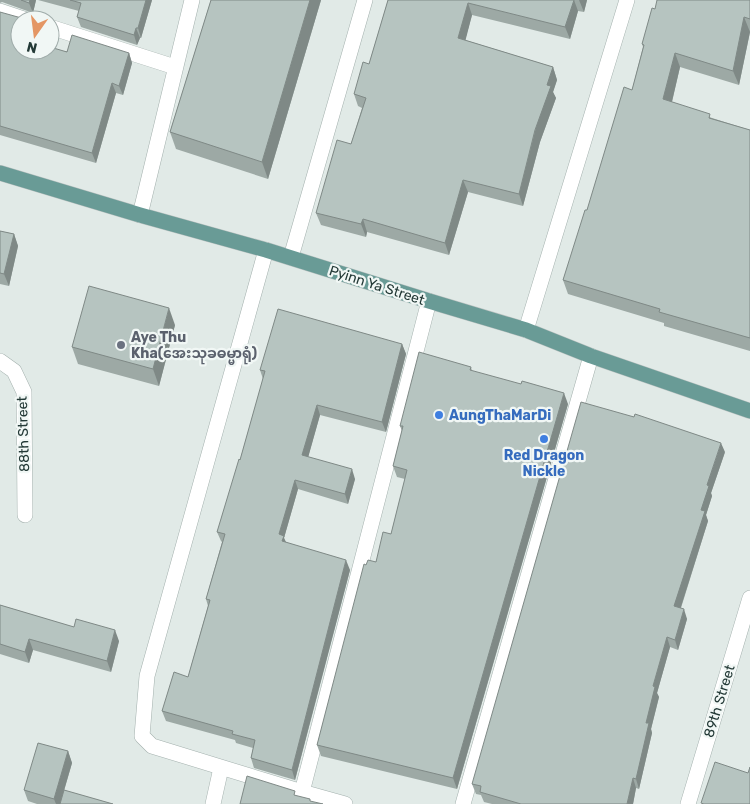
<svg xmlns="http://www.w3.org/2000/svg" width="750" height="804" font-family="Rubik,'Noto Sans Myanmar',sans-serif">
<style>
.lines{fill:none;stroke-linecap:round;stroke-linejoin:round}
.minor-casing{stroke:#a4b1ae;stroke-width:16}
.major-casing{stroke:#bdc4c3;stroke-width:16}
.minor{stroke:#fff;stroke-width:15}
.major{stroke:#699b96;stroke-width:15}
.wall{fill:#9da9a5}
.shaded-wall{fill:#7f8986}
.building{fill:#b6c4c0;stroke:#7f8986}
.worship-dot{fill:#6b7280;stroke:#f1f7f5;stroke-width:2}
.shop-dot{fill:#3f7fe0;stroke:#f1f7f5;stroke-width:2}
.labels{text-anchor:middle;stroke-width:4.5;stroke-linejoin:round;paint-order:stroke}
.street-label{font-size:14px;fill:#233936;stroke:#f1f7f5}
.worship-label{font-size:14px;font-weight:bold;fill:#5b616d;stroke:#f1f7f5;text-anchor:start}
.shop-label{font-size:14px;font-weight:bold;fill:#366cbe;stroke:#f1f7f5;text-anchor:start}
</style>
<rect width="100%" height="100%" fill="#e1eae7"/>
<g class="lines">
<g class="minor-casing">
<g id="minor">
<path d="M 0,11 L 27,20"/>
<path d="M 50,27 L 175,67"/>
<path d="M 140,215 L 192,0"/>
<path d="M 266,250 L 147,676 L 142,736 L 152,746 L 302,792 L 429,301"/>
<path d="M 291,257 L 365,0"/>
<path d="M 526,330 L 627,0"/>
<path d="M 0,361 L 14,371 L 24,392 L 25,515"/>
<path d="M 302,792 L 345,804"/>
<path d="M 213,804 L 221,768"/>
<path d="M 463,804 L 591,356"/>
<path d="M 688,804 L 750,598"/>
</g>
</g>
<g class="major-casing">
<path id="major" d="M 0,173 L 140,215 L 266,250 L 429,301 L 526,330 L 591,356 L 750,411"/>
</g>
<use href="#minor" class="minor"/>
<use href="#major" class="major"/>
</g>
<g class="wall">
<path d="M 0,0 L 36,0 L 33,13 L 2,2 L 0,3 Z"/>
<path d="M 38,0 L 152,0 L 141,38 L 140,38 L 137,45 L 81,27 L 77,17 L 79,11 Z"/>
<path d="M 211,0 L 321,0 L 268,179 L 176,149 L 170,132 Z"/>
<path d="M 388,0 L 587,0 L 584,12 L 578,11 L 570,39 L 472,15 L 465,40 L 553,67 L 557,80 L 553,92 L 556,98 L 540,142 L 523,206 L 468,192 L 449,255 L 367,232 L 366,237 L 321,225 L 316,213 L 351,144 L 362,108 L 358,106 L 354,94 L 369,64 Z"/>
<path d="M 750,0 L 750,32 L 739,85 L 680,67 L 672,102 L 712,118 L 750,130 L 750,351 L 664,326 L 664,323 L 568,294 L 563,280 L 587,210 L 632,90 L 643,47 L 642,44 L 655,9 Z"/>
<path d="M 0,12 L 20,50 L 129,53 L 132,63 L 123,95 L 116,93 L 96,163 L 0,135 Z"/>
<path d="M 0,231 L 14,234 L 18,246 L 9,286 L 0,284 Z"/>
<path d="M 175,325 L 159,386 L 78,364 L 72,347 Z"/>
<path d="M 402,344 L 406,354 L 386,432 L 320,415 L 308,457 L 355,479 L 348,504 L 298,489 L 284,538 L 286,542 L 350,570 L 295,780 L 254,768 L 251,758 L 253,748 L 236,743 L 235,740 L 166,721 L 162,711 L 188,677 L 208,606 L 206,599 L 222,542 L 221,541 L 217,532 L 240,460 L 263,379 L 260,370 Z"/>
<path d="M 471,367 L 472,371 L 568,404 L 457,789 L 321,756 L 317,745 L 366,565 L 376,562 L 391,534 L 405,479 L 397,477 L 393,466 L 402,431 L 400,426 Z"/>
<path d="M 725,452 L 711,493 L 712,496 L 706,515 L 708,521 L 681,608 L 687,619 L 678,650 L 670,647 L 657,693 L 659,697 L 651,729 L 652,733 L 639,789 L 636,788 L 633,804 L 492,804 L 484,802 L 481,795 L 476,794 L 472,784 Z"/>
<path d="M 0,605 L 119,641 L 111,672 L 33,650 L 29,663 L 0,654 Z"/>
<path d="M 68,751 L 72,763 L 64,791 L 113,804 L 37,804 L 28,801 L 24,790 Z"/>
</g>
<g class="shaded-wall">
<path d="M 30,0 L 36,0 L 33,13 L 29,3 Z"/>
<path d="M 146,0 L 152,0 L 141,38 L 138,28 Z"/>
<path d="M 310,0 L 321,0 L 268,179 L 262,162 Z"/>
<path d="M 574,0 L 578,11 L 570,39 L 565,27 Z"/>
<path d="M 579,0 L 587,0 L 584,12 Z"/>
<path d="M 468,3 L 472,15 L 463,50 L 458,38 Z"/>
<path d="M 744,17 L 750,32 L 739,85 L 733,71 Z"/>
<path d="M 136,28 L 140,38 L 137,45 L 134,35 Z"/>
<path d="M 129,53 L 132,63 L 123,95 L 119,86 Z"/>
<path d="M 675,53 L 680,67 L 669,114 L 663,99 Z"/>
<path d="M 553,67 L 557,80 L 553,92 L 556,98 L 540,142 L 523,206 L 519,194 L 547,85 Z"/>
<path d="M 112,83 L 116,93 L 96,163 L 92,153 Z"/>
<path d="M 463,180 L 468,192 L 449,255 L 445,243 Z"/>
<path d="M 363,219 L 367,232 L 366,237 L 361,224 Z"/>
<path d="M 14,234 L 18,246 L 9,286 L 4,274 Z"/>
<path d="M 169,308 L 175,325 L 159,386 L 153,369 Z"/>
<path d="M 402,344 L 406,354 L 386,432 L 382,422 Z"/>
<path d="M 564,393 L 568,404 L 457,789 L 453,778 Z"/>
<path d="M 317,405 L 320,415 L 306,465 L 302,455 Z"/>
<path d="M 721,443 L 725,452 L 711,493 L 712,496 L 706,515 L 708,521 L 678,616 L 674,606 L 701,510 L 707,485 Z"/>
<path d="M 352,469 L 355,479 L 348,504 L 345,494 Z"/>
<path d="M 295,480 L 298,489 L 284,538 L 287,545 L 286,550 L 279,534 Z"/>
<path d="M 346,560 L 350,570 L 295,780 L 292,770 Z"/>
<path d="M 684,609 L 687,619 L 678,650 L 675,640 Z"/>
<path d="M 115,630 L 119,641 L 111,672 L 107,661 Z"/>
<path d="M 667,637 L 670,647 L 657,693 L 659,697 L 651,729 L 652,733 L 639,789 L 636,779 L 653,686 Z"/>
<path d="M 29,639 L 33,650 L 29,663 L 25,652 Z"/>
<path d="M 68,751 L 72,763 L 60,804 L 56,804 L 54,799 Z"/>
<path d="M 633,778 L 636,788 L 633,804 L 627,804 Z"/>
</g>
<g class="building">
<path d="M 21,0 L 30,0 L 29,3 Z"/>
<path d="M 70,0 L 146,0 L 138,28 L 136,28 L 134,35 L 77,17 L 81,3 Z"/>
<path d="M 211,0 L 310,0 L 262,162 L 170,132 Z"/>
<path d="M 388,0 L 574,0 L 565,27 L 468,3 L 458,38 L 553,67 L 547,85 L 551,86 L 535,130 L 519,194 L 463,180 L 445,243 L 363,219 L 361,224 L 316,213 L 337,140 L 351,144 L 366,98 L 354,94 L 363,62 L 369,64 Z"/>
<path d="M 657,0 L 750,0 L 750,19 L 744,17 L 733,71 L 675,53 L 663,99 L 710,114 L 709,118 L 750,130 L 750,338 L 659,312 L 660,309 L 563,280 L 585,210 L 587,210 L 624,87 L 632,90 L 644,45 L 642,44 L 652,8 L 655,9 Z"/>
<path d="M 0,12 L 25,19 L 20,20 L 20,50 L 50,50 L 50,47 L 67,52 L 72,35 L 129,53 L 119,86 L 112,83 L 92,153 L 0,126 Z"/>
<path d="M 0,231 L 14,234 L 4,274 L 0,273 Z"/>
<path d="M 89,286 L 169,308 L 153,369 L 72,347 Z"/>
<path d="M 278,309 L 402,344 L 382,422 L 317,405 L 302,455 L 352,469 L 345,494 L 295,480 L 279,534 L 284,536 L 282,541 L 346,560 L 292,770 L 251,758 L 255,740 L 232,734 L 233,731 L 162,711 L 174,672 L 188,677 L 210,600 L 206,599 L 225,534 L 217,532 L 239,459 L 240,460 L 265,371 L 260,370 Z"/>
<path d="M 419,352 L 471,367 L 470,370 L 521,384 L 522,381 L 564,393 L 453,778 L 317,745 L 364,564 L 366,565 L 368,560 L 376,562 L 383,532 L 391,534 L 407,470 L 393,466 L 403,426 L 400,426 Z"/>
<path d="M 581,402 L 634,417 L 635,414 L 721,443 L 707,485 L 709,486 L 701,510 L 705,511 L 674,606 L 684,609 L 675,640 L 667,637 L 653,686 L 655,687 L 646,723 L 649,723 L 636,779 L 633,778 L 627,804 L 521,804 L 480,792 L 481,786 L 472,784 Z"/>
<path d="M 0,605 L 74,627 L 76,619 L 115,630 L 107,661 L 29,639 L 25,652 L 0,644 Z"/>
<path d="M 38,743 L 68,751 L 54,799 L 24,790 Z"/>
<path d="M 715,762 L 748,773 L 750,767 L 750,804 L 704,804 L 701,803 Z"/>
<path d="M 247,776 L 295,791 L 294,795 L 310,799 L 310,801 L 323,804 L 240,804 Z"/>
<path d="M 64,790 L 113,804 L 60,804 Z"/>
</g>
<circle class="worship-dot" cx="121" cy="345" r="5"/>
<g class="shop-dot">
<circle cx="439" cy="415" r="5"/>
<circle cx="544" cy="439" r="5"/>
</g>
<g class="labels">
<g class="street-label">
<text transform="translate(377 285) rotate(18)" y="5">Pyinn Ya Street</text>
<text transform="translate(23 434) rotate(-92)" y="5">88th Street</text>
<text transform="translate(719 701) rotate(-73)" y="5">89th Street</text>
</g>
<g class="worship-label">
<text x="131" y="342">Aye Thu<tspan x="131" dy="16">Kha(အေးသုခဓမ္မာရုံ)</tspan></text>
</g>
<g class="shop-label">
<text x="449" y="420">AungThaMarDi</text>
<text x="544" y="460" text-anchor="middle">Red Dragon<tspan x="544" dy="16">Nickle</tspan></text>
</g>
</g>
<g transform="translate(35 35) rotate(194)"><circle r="24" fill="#f1f7f5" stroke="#9faba9"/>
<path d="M0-4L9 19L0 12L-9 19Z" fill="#e49664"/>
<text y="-8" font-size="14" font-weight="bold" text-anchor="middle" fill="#233936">N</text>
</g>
</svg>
